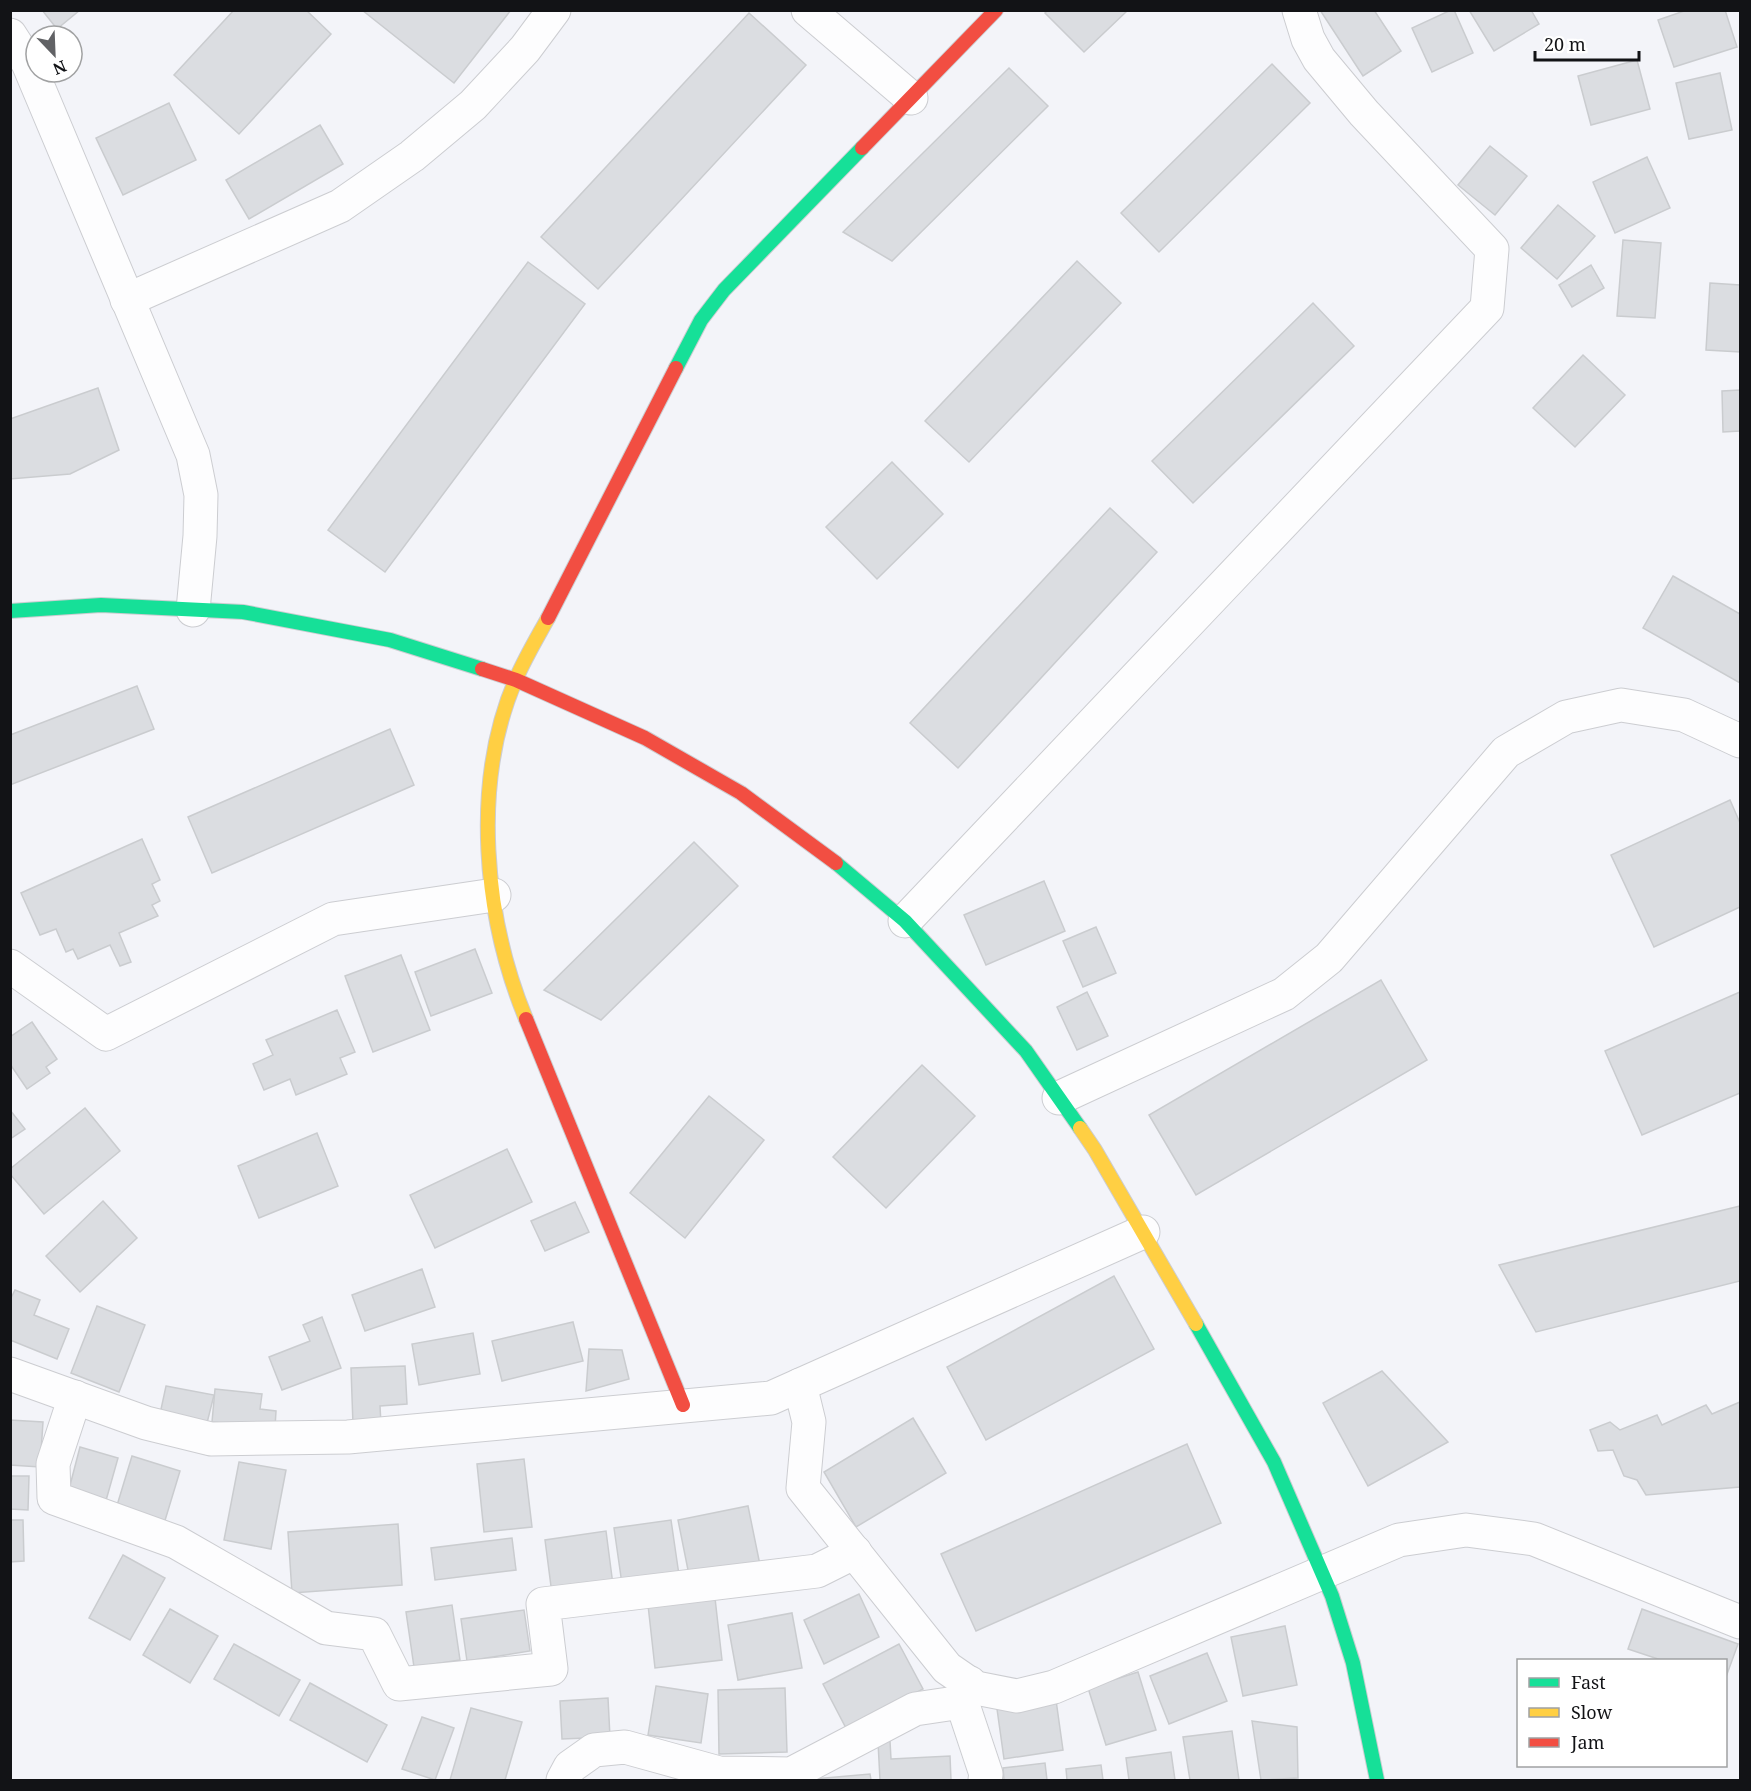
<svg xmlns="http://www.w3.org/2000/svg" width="1751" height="1791" font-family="'Noto Serif',serif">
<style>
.building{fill:#dbdde1;stroke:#cacccf;stroke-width:1.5}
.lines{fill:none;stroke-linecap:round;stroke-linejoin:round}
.street-casing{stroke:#cccdd1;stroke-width:35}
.fast-casing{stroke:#cccdd1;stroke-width:16}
.slow-casing{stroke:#cccdd1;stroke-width:16}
.jam-casing{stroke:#cccdd1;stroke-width:16}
.street{stroke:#fdfdfe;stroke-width:33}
.fast{stroke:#16e098;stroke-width:14}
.slow{stroke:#ffcf43;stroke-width:14}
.jam{stroke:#f24e42;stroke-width:14}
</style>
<rect width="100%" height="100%" fill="#f3f4f9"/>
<g class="building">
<path d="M 42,10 L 80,10 L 57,29 Z"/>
<path d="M 234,10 L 306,10 L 331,34 L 239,134 L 174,75 Z"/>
<path d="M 362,10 L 511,10 L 454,83 Z"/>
<path d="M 1048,10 L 1128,10 L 1084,52 L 1045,13 Z"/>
<path d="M 1320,10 L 1374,10 L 1401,51 L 1363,76 Z"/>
<path d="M 1451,10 L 1454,10 L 1473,53 L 1432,72 L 1412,28 Z"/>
<path d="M 1469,10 L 1531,10 L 1539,24 L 1494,51 Z"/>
<path d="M 1687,10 L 1725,10 L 1737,47 L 1674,67 L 1658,20 Z"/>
<path d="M 749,13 L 806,65 L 598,289 L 541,237 Z"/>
<path d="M 1637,60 L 1650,109 L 1591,125 L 1578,76 Z"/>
<path d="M 1272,64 L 1310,103 L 1159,252 L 1121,213 Z"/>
<path d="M 1009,68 L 1048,106 L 892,261 L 843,232 Z"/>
<path d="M 1720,73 L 1732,130 L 1689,139 L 1676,83 Z"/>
<path d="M 169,103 L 196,160 L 123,195 L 96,138 Z"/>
<path d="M 320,125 L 343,164 L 249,219 L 226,180 Z"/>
<path d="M 1490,146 L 1527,176 L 1495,215 L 1458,185 Z"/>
<path d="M 1647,157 L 1670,208 L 1615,233 L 1593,182 Z"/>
<path d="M 1558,205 L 1595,236 L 1557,279 L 1521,248 Z"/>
<path d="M 1623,240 L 1661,243 L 1655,318 L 1617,316 Z"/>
<path d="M 1077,261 L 1121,303 L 969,462 L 925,421 Z"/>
<path d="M 528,262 L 585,304 L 385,572 L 328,530 Z"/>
<path d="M 1591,265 L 1604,288 L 1572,307 L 1559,285 Z"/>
<path d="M 1710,283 L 1740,285 L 1740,352 L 1706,350 Z"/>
<path d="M 1313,303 L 1354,346 L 1193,503 L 1152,461 Z"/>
<path d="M 1583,355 L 1625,395 L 1575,447 L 1533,408 Z"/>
<path d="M 98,388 L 119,450 L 70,474 L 10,479 L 10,419 Z"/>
<path d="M 1740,390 L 1740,431 L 1723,432 L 1722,391 Z"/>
<path d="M 892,462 L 943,514 L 877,579 L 826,527 Z"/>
<path d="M 1110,508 L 1157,552 L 958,768 L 910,723 Z"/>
<path d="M 1673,576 L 1740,614 L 1740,683 L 1643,628 Z"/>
<path d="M 137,686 L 154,729 L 10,785 L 10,735 Z"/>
<path d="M 390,729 L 414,785 L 212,873 L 188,817 Z"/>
<path d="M 1730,800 L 1740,823 L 1740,907 L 1654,947 L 1611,855 Z"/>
<path d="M 142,839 L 160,880 L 152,884 L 160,901 L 152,905 L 158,916 L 119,933 L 131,962 L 120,966 L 110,945 L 78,959 L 73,949 L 66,952 L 56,929 L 40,935 L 21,893 Z"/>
<path d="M 694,842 L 738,886 L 601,1020 L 544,990 Z"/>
<path d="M 1044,881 L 1065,931 L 986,965 L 964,915 Z"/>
<path d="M 1096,927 L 1116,973 L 1083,987 L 1063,941 Z"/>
<path d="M 475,949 L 492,993 L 431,1016 L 415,972 Z"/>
<path d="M 401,955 L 430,1030 L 373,1052 L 345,976 Z"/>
<path d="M 1381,980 L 1427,1060 L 1196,1195 L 1149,1115 Z"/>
<path d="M 1087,992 L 1108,1036 L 1077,1050 L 1057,1007 Z"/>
<path d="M 1740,992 L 1740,1093 L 1642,1135 L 1605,1051 Z"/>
<path d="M 337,1010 L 355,1052 L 340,1058 L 347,1074 L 296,1095 L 290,1079 L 264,1090 L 253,1064 L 273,1055 L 266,1040 Z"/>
<path d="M 32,1022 L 57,1059 L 46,1067 L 50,1073 L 27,1089 L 10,1064 L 10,1037 Z"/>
<path d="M 922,1065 L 975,1116 L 886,1208 L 833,1157 Z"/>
<path d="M 709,1096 L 764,1140 L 685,1238 L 630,1193 Z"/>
<path d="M 85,1108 L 120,1151 L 44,1214 L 10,1174 L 10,1169 Z"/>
<path d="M 10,1110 L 25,1129 L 10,1139 Z"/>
<path d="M 317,1133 L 338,1186 L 259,1218 L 238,1166 Z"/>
<path d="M 507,1149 L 532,1202 L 435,1248 L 410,1195 Z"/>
<path d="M 103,1201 L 137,1238 L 80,1292 L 46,1256 Z"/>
<path d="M 575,1202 L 589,1232 L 545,1251 L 531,1221 Z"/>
<path d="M 1740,1206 L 1740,1281 L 1536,1332 L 1499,1265 Z"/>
<path d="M 422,1269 L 435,1307 L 365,1331 L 352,1295 Z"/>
<path d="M 1114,1276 L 1154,1349 L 986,1440 L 947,1367 Z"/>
<path d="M 15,1290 L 40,1300 L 34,1315 L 69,1329 L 57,1359 L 10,1340 L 10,1300 Z"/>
<path d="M 97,1306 L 145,1325 L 119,1392 L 71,1373 Z"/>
<path d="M 322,1317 L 341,1368 L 282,1390 L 269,1357 L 310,1341 L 303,1325 Z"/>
<path d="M 573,1322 L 583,1361 L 502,1381 L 492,1341 Z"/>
<path d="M 473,1333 L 480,1374 L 419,1385 L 412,1344 Z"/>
<path d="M 589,1349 L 622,1350 L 629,1379 L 586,1391 Z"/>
<path d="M 405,1366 L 407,1404 L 380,1406 L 381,1424 L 353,1425 L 351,1368 Z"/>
<path d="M 1382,1371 L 1448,1442 L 1368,1486 L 1323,1403 Z"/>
<path d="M 166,1386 L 214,1395 L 207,1423 L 160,1414 Z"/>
<path d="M 215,1389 L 262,1394 L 260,1409 L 276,1411 L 275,1428 L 212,1422 Z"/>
<path d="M 1740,1402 L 1740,1487 L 1646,1495 L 1637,1480 L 1624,1476 L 1613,1450 L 1598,1451 L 1590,1430 L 1610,1422 L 1620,1430 L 1657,1415 L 1662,1425 L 1706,1405 L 1712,1414 Z"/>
<path d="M 913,1418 L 946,1473 L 856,1527 L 824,1472 Z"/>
<path d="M 10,1420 L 43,1422 L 40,1467 L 10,1465 Z"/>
<path d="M 1187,1444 L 1221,1523 L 976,1631 L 941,1554 Z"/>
<path d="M 80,1447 L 118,1458 L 105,1504 L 68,1493 Z"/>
<path d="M 132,1456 L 180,1471 L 163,1527 L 115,1512 Z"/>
<path d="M 524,1459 L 532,1527 L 484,1532 L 477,1464 Z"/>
<path d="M 239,1462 L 286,1470 L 271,1549 L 224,1540 Z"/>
<path d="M 10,1476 L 29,1476 L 28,1510 L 10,1509 Z"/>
<path d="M 748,1506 L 760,1565 L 690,1580 L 678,1520 Z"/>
<path d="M 10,1520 L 23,1520 L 24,1561 L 10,1562 Z"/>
<path d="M 671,1520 L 679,1575 L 622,1584 L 614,1528 Z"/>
<path d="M 398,1524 L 402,1585 L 292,1593 L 288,1532 Z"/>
<path d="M 606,1531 L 613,1585 L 552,1594 L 545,1540 Z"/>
<path d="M 512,1538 L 516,1570 L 435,1580 L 431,1548 Z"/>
<path d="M 123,1555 L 165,1578 L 130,1640 L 89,1618 Z"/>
<path d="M 859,1594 L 879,1637 L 824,1664 L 804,1620 Z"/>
<path d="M 715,1598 L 722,1660 L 655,1668 L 648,1605 Z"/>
<path d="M 452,1605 L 460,1660 L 414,1667 L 406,1612 Z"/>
<path d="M 170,1609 L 218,1636 L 190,1683 L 143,1655 Z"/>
<path d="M 1642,1609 L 1738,1644 L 1726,1677 L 1726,1660 L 1661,1660 L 1628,1649 Z"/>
<path d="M 524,1610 L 530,1651 L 467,1661 L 461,1619 Z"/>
<path d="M 792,1613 L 802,1668 L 738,1680 L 728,1625 Z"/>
<path d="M 1285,1626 L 1297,1685 L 1243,1696 L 1231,1637 Z"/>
<path d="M 234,1644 L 300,1680 L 279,1716 L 214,1679 Z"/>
<path d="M 899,1644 L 923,1689 L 847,1730 L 823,1684 Z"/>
<path d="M 1207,1653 L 1227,1701 L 1169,1724 L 1150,1676 Z"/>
<path d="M 1138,1672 L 1156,1730 L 1106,1745 L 1088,1688 Z"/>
<path d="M 310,1683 L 387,1725 L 367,1762 L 290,1720 Z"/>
<path d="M 656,1686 L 708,1694 L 701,1743 L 648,1735 Z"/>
<path d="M 785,1688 L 787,1752 L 719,1754 L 718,1690 Z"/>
<path d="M 608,1698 L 610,1737 L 562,1739 L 560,1701 Z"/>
<path d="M 1056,1700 L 1063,1750 L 1004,1759 L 997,1709 Z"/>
<path d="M 471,1708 L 522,1722 L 505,1780 L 450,1780 Z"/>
<path d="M 422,1717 L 454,1728 L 435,1780 L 402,1769 Z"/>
<path d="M 1252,1721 L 1297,1727 L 1298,1778 L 1261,1780 Z"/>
<path d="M 1232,1731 L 1239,1780 L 1190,1780 L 1183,1737 Z"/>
<path d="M 890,1741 L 891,1759 L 950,1756 L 951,1780 L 880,1780 L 878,1742 Z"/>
<path d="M 1171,1752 L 1175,1780 L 1129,1780 L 1126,1758 Z"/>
<path d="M 1045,1763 L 1047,1780 L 1004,1780 L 1003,1768 Z"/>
<path d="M 1101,1765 L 1103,1780 L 1067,1780 L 1066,1769 Z"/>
<path d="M 870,1774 L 871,1780 L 814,1780 L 814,1779 Z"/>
</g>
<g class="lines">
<g class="street-casing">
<g id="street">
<path d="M 808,10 L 911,98"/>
<path d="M 10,35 L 28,63 L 193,455 L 201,495 L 200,536 L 193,610"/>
<path d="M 127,300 L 340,206 L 412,156 L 473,105 L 525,49 L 554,10"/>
<path d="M 905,921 L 1487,308 L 1492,249 L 1364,113 L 1319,59 L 1308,39 L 1299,10"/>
<path d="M 10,966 L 106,1034 L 333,919 L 494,895"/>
<path d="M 1059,1098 L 1284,994 L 1329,958 L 1506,752 L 1566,717 L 1621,705 L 1684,715 L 1740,741"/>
<path d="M 10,1374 L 146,1423 L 211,1439 L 348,1437 L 771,1398 L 1143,1232"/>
<path d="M 800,1385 L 809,1422 L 803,1488 L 947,1668 L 976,1688 L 1017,1696 L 1054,1687 L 1399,1540 L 1466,1530 L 1534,1539 L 1740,1622"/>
<path d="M 75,1397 L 53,1464 L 54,1498 L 176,1542 L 326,1628 L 374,1634 L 399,1684 L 551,1669 L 543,1604 L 817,1571 L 855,1552"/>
<path d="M 970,1683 L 962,1702 L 986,1774 L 985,1780"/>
<path d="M 563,1780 L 570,1767 L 594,1750 L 625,1747 L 719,1773 L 791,1774 L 915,1709 L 962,1702"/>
</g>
</g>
<g class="fast-casing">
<g id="fast">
<path d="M 676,368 L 701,320 L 724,290 L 862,148"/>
<path d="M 10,611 L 101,605 L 243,612 L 390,640 L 482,669"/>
<path d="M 836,863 L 905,921 L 1026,1051 L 1080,1128"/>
<path d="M 1196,1324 L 1274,1462 L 1332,1596 L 1353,1663 L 1377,1780"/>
</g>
</g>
<g class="slow-casing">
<g id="slow">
<path d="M 526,1019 C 484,917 471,783 516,679 C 525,658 537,638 548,618"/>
<path d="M 1080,1128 L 1095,1150 L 1196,1324"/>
</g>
</g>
<g class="jam-casing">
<g id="jam">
<path d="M 862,148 L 996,10"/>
<path d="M 548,618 L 676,368"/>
<path d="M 482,669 L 516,680 L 645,738 L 741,793 L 836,863"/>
<path d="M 526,1019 L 683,1405"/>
</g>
</g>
<use href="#street" class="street"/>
<use href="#fast" class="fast"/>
<use href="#slow" class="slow"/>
<use href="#jam" class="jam"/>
</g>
<rect width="1751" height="1791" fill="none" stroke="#121316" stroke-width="24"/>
<rect x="1517" y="1659" width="210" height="108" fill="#ffffff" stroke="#a0a1a2" stroke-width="1.5"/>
<rect x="1529" y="1678" width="30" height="9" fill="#16e098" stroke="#a0a1a2" stroke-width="1.5"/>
<text x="1571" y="1689" font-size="18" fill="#121316">Fast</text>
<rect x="1529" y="1708" width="30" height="9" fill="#ffcf43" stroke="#a0a1a2" stroke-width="1.5"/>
<text x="1571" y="1719" font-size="18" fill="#121316">Slow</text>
<rect x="1529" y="1738" width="30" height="9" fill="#f24e42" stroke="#a0a1a2" stroke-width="1.5"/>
<text x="1571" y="1749" font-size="18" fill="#121316">Jam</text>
<g transform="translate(54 54) rotate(157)"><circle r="28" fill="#ffffff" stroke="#a0a1a2" stroke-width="1.5"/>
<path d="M0-4.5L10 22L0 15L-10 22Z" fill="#616265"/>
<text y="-9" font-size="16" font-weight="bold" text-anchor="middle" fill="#121316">N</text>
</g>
<path d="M1535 51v9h104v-9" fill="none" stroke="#121316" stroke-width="3"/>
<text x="1544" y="51" font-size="18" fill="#121316" stroke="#ffffff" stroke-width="4.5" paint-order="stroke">20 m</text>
</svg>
